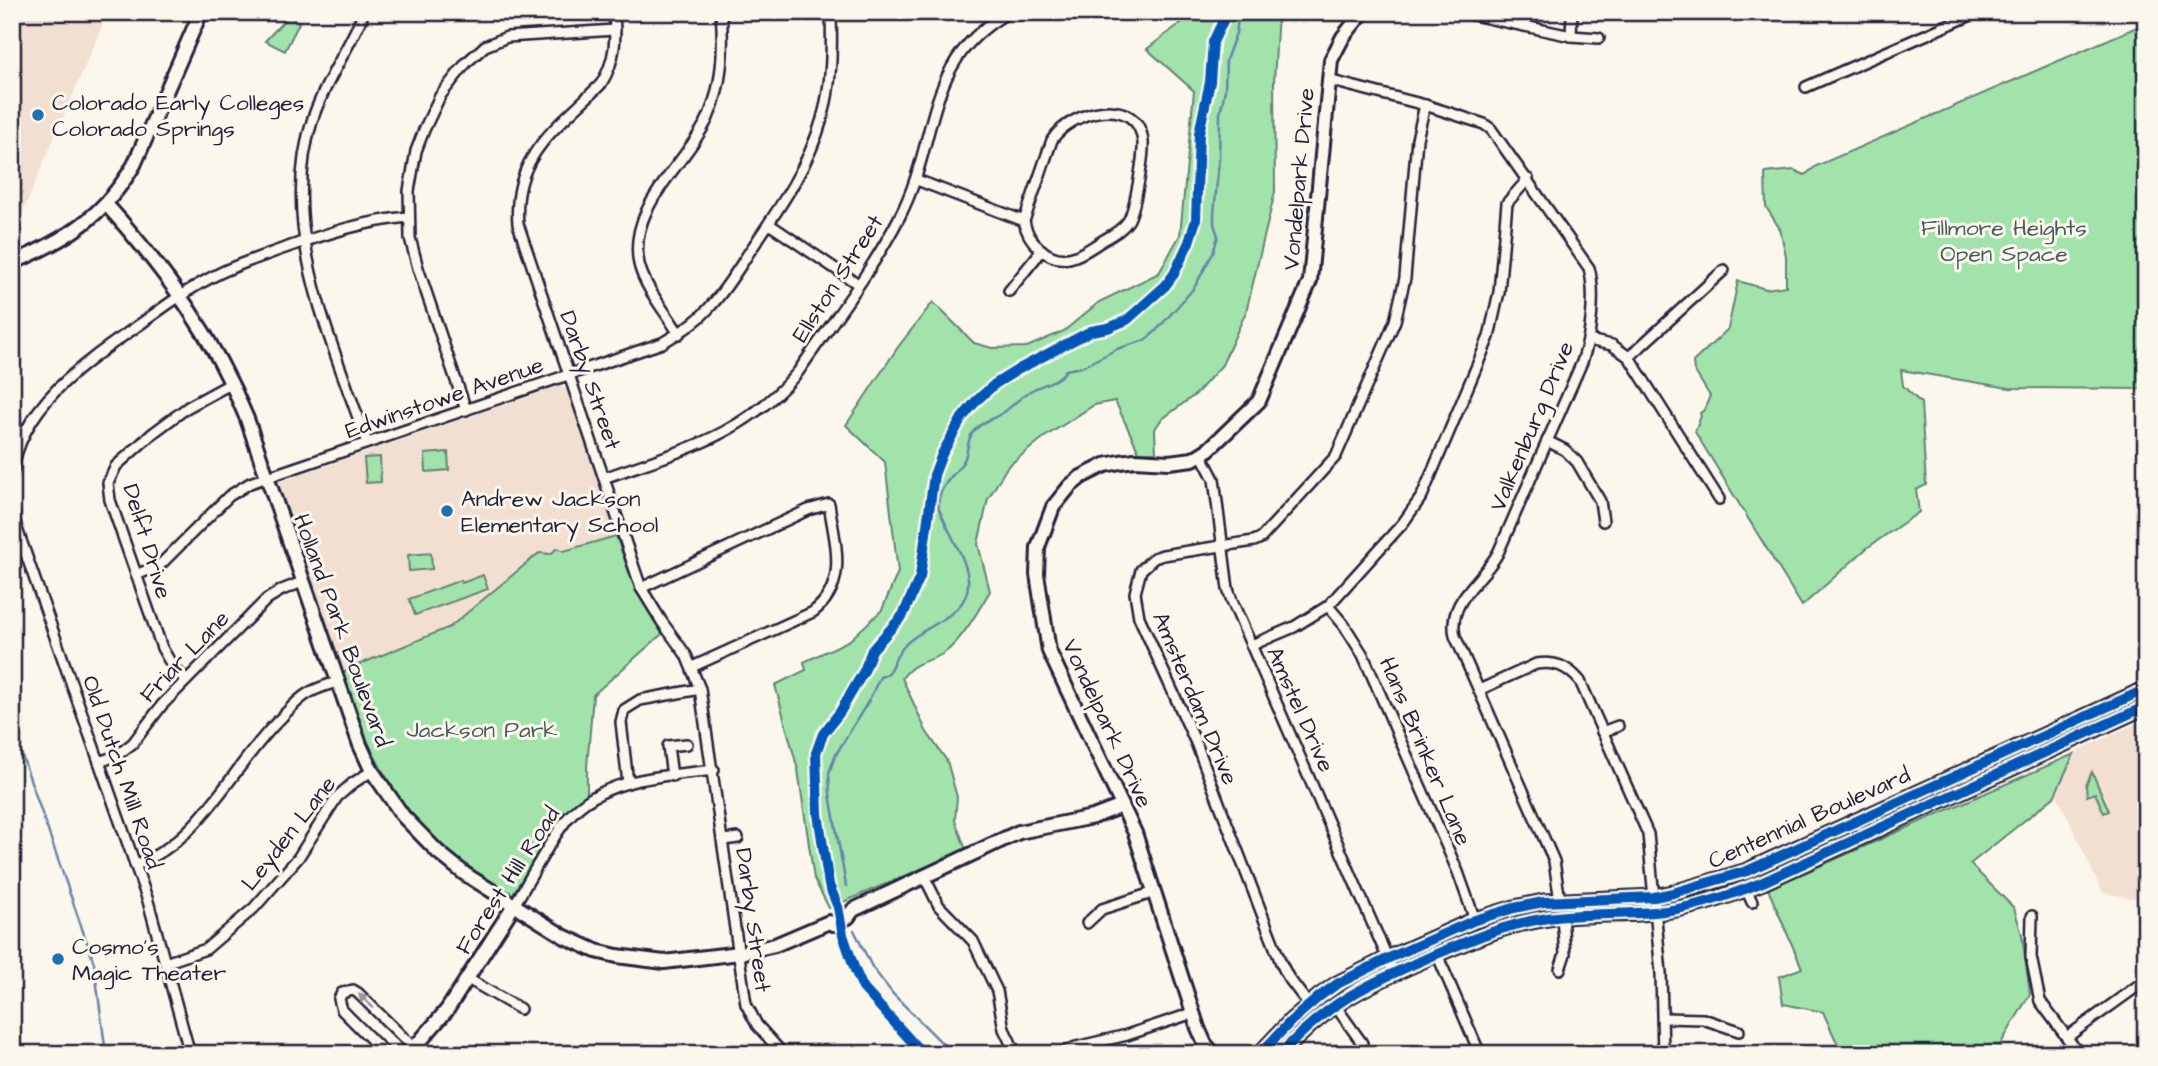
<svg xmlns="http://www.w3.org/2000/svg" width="2158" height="1066" font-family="'Architects Daughter',sans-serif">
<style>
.built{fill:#f3dfd2}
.green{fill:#a2e3ac;stroke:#628274;stroke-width:2}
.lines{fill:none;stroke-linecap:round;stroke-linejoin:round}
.stream{stroke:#6685a8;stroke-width:2.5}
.street-casing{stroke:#22223b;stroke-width:14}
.secondary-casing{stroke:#22223b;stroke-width:18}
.primary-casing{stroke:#22223b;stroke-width:19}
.street{stroke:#fbf7ec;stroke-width:9}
.secondary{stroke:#fbf7ec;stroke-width:12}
.primary{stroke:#fbdf96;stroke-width:14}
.cycleway-casing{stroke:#fbf7ec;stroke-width:15}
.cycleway{stroke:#0057b8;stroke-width:10}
.oneway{fill:#99979c}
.poi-dot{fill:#1f6fb2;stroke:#fbf7ec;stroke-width:2.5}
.labels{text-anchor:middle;stroke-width:6;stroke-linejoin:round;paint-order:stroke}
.poi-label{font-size:23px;fill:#22223b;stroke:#fbf7ec;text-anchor:start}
.street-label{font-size:23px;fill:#22223b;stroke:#fbf7ec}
.park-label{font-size:23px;fill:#485c5d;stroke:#fbf7ec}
</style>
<rect width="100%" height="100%" fill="#fbf7ec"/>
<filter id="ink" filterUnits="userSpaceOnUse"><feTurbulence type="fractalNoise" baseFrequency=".0143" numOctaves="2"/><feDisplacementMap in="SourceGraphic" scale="14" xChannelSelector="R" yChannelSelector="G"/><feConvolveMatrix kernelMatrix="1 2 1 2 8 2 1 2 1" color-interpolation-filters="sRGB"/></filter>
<g filter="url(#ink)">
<g class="built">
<path d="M 12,12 L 108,12 L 25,207 L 13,240 L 16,249 L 12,250 Z"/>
<path d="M 559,386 L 567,389 L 616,536 L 557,555 L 539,553 L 450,627 L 351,668 L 342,674 L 278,486 L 278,482 Z"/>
<path d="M 2146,719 L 2146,898 L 2128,898 L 2102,892 L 2057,795 L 2075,752 Z"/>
</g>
<g class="green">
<path d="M 1195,12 L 1278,12 L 1274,81 L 1275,192 L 1246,312 L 1222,365 L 1196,394 L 1161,420 L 1155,429 L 1156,452 L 1139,452 L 1115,401 L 1094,405 L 1043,438 L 1007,467 L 988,499 L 978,544 L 990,591 C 980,608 961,642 944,653 C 926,664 917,659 902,678 L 926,731 L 947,761 L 957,797 L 955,820 L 966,850 L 829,908 L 814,879 L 798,770 L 775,685 L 806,670 L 804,662 L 850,640 L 882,610 L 898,572 L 885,462 L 846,425 L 898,347 L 933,302 L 974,343 L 992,348 L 1027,347 L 1064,331 L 1099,302 L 1159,273 L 1180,235 L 1194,91 L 1147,49 Z"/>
<path d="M 289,15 L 299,23 L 285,51 L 265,41 Z"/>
<path d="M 2146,23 L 2146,389 L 2009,388 L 1901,370 L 1903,386 L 1921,403 L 1926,485 L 1916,490 L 1919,512 L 1867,548 L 1802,606 L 1695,432 L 1701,416 L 1700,413 L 1704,410 L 1710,396 L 1694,370 L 1693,362 L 1728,329 L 1738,281 L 1766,289 L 1786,286 L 1786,256 L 1780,229 L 1766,207 L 1765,173 L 1794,170 L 1805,175 L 1816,166 Z"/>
<path d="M 448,452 L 449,470 L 426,472 L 425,454 Z"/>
<path d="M 380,457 L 381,482 L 366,483 L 364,458 Z"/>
<path d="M 616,536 L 634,586 L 662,634 L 593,695 L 587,767 L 587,794 L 563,816 L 512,895 C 412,836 378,781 342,674 L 351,668 L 450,627 L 539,553 L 551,554 L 557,548 L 564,551 Z"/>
<path d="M 431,553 L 432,569 L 409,571 L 408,555 Z"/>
<path d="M 483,575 L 488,589 L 415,615 L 409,599 L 461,580 L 462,583 Z"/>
<path d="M 2074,754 L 2054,797 L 1970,864 L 2014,908 L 2022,935 L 2030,994 L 2000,1045 L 2003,1054 L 1825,1054 L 1839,1047 L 1823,1012 L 1783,1004 L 1779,977 L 1802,968 L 1768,889 Z"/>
<path d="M 2092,772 L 2109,811 L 2104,813 L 2095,793 L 2087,796 L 2086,785 Z"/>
</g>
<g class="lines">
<g class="stream">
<path d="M 12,727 L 94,963 L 106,1054"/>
<path d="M 846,886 L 830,794 L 829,773 L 835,756 L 869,700 L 880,677 L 888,674 C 894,662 898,651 908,642 C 929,623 971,615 968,579 C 966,557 947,530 939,509 C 935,489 953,477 963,462 C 969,453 966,441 973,432 C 981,421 994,419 1004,412 C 1015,404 1022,395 1034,389 C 1046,383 1059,381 1066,370 L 1082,367 L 1117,349 L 1145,340 L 1155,332 L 1194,288 L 1213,253 L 1218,236 L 1214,224 L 1214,214 L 1219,159 L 1220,114 L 1225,90 L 1226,60 L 1236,33 L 1239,12"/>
<path d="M 854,930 L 872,967 L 893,994 L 953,1054"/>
</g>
<g class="street-casing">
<g id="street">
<path d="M 364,12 C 349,49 325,81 313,118 C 277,228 332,340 367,443"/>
<path d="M 614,12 C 616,39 616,60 601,84 C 557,128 512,155 518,224 L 641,588 L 662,622 L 686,655 L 700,689 L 746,1004 L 757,1025 L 783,1054"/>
<path d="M 1459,12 L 1571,36 L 1599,38"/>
<path d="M 1571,36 L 1572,12"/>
<path d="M 1328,80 L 1425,105 L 1484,124 L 1491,129 L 1589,268 C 1596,294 1591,337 1582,362 L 1498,553 C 1482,582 1447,600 1455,636 L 1554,861 L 1560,901"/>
<path d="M 1806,87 L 1978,12"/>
<path d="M 917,180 L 1024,221 C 1027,240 1047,262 1069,258 C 1081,256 1092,247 1102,241 C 1112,235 1121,231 1128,221 C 1135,210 1144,156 1143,142 C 1138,92 1070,111 1052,140 L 1024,221"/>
<path d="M 769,224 L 858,284"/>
<path d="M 1009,291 L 1042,250"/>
<path d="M 679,334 C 666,312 645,289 639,264 C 627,206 686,165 708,118 C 723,84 724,48 721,12"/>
<path d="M 1588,340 L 1612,345 L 1629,357 L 1719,499"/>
<path d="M 1629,357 L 1724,270"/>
<path d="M 466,410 L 418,268 L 410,238 L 409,191 L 416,151 L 424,130 L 440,96 L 467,62 L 485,46 L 507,37 L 615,30"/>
<path d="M 1547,441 L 1565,450 L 1577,462 L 1600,501 L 1603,521"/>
<path d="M 1201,454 L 1214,479 L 1228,589 L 1232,601 L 1394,973"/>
<path d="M 12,475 C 20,405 87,361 139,325 C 165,306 191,287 220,273 C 241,263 263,256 285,248 C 326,234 364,221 408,217"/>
<path d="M 604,478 C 681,450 742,438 798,372 C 833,321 872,271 900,216 C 940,138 922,60 1009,12"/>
<path d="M 12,506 L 16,526 L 148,901 L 190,1054"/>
<path d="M 136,575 L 160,565 L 229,496 L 250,483 L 662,343 C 679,333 696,323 709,308 C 725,291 737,271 750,251 C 778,210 808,168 822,119 C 832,84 832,48 831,12"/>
<path d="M 641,588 L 808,510 L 829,504 C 835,544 849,584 813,612 L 692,667"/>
<path d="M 1328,606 L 1344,625 L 1363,655 L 1458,872 L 1475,920"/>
<path d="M 1252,645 L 1294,627 L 1328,606 L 1403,523 L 1422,496 L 1489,337 L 1499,292 L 1507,203 L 1528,179"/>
<path d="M 186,680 L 173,667 L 162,648 L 110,500 L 108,483 L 116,466 L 153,433 L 188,407 L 232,383"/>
<path d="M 1479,690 L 1536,664 C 1555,661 1567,666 1580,681 L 1648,834 L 1661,973 L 1663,1054"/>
<path d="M 1602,732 L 1618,726"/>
<path d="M 99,762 L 116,756 L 133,743 L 162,705 L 267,599 L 282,590 L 302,582"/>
<path d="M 672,776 L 668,746 L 687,744"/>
<path d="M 628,783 L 621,722 L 624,710 L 640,700 L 700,689"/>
<path d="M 724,840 L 738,838"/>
<path d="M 135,865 C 202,841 231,767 280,719 C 288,711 297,700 307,694 C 316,688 327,685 337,682"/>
<path d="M 925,878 L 939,906 L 973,941 L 997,991 L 1004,1029 L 1016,1054"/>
<path d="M 1746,889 L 1752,902"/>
<path d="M 514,905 C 532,877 547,844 568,818 C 603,777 664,776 714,770"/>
<path d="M 2032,916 L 2031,957 L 2040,1001 L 2079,1054"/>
<path d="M 1087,923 L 1102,909 L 1155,892"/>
<path d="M 1437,954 L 1480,1054"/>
<path d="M 165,963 L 206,949 L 254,908 L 298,858 L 337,797 L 353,783 L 372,771"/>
<path d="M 1560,969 L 1565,954 L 1562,917"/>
<path d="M 468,979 L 520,1009"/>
<path d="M 1334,1004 L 1362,1043"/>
<path d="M 1309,1005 L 1288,977 L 1281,963 L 1196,743 L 1139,617 L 1135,593 L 1141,570 L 1154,558 L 1163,555 L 1254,541 L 1261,538 L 1336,456 L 1395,321 L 1405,278 L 1417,139 L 1425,105"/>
<path d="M 1663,1018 L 1703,1019 L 1739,1031"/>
<path d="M 2067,1037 L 2146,980"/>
<path d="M 386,1054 L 342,1010 L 339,999 L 342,993 L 353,990 L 358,993 L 415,1049"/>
<path d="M 1059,1054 L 1076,1047 L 1127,1035 L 1193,1013"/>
</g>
</g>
<g class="secondary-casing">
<g id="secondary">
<path d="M 106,204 C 165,270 214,337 247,419 L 360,745 L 372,771 L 403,816 L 438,852 L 465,874 L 565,937 L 596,951 L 617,956 L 664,962 L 740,953 L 775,945 L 829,922 L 833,924 L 848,917 L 853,910 L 1019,832 L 1093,817 L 1122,806"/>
<path d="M 12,263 C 67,239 103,217 134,165 L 201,12"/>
<path d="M 409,1054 L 447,1010 L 514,905"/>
<path d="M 1214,1054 L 1205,1044 L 1198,1028 L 1135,833 L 1049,651 L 1037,574 L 1038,547 L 1053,507 L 1070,486 L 1081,477 L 1105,465 L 1120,462 L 1135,460 L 1169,462 L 1193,459 L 1209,449 L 1259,401 L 1310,281 L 1331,60 L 1343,37 L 1363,12"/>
</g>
</g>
<g class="primary-casing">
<g id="primary">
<path d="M 12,1048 L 15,1054"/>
<path d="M 1260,1054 L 1291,1021 L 1320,996 L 1337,984 L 1389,958 L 1475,920 L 1514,908 L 1543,902 L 1654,897 L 1673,893 L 1747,871 L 2146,689"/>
<path d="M 1281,1054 C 1327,1002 1370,983 1432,956 C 1470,940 1506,924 1548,918 C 1584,913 1619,915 1655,912 C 1691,909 1729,896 1763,882 L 2146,706"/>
</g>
</g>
<use href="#street" class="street"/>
<use href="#secondary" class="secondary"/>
<use href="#primary" class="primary"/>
<g class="cycleway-casing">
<g id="cycleway">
<path d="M 923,1054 L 863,988 L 855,970 L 843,935 L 838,907 L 829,885 L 818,814 L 816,753 L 823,734 L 840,712 L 864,671 L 872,650 L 903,615 L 920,577 L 934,475 L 942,454 L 962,418 L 976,401 L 995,384 L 1019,369 L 1091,331 L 1108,328 L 1127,320 L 1165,286 L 1174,274 L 1189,242 L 1196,220 L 1199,133 L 1210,82 L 1213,42 L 1223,21 L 1220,12"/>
<path d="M 1260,1054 L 1291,1021 L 1320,996 L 1337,984 L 1389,958 L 1475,920 L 1514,908 L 1543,902 L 1654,897 L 1673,893 L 1747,871 L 2146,689"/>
<path d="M 1281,1054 C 1327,1002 1370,983 1432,956 C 1470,940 1506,924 1548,918 C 1584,913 1619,915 1655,912 C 1691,909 1729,896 1763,882 L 2146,706"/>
</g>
</g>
<use href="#cycleway" class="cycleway"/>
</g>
<defs><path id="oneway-solid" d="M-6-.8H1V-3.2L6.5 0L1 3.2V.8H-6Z" transform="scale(1.75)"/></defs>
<use class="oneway" href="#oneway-solid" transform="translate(366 1001) rotate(-136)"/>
</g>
<g class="poi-dot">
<circle cx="38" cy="115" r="7"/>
<circle cx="447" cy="511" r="7"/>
<circle cx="58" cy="959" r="7"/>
</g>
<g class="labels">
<g class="poi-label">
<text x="52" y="110">Colorado Early Colleges<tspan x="52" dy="26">Colorado Springs</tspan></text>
<text x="461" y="506">Andrew Jackson<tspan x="461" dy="26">Elementary School</tspan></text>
<text x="72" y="954">Cosmo's<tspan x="72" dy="26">Magic Theater</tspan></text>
</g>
<g class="street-label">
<text transform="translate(1298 179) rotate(-85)" y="8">Vondelpark Drive</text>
<text transform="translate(837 278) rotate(-57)" y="8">Ellston Street</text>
<text transform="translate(591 380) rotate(71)" y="8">Darby Street</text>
<text transform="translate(444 397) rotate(-19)" y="8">Edwinstowe Avenue</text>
<text transform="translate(1531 426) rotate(-67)" y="8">Valkenburg Drive</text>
<text transform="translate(148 541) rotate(73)" y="8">Delft Drive</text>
<text transform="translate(343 630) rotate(70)" y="8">Holland Park Boulevard</text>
<text transform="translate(184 656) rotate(-46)" y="8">Friar Lane</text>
<text transform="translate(1196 698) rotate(67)" y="8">Amsterdam Drive</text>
<text transform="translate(1301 709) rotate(66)" y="8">Amstel Drive</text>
<text transform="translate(1108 723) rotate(65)" y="8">Vondelpark Drive</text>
<text transform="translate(1426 751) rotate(67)" y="8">Hans Brinker Lane</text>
<text transform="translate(123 772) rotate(71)" y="8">Old Dutch Mill Road</text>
<text transform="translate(1809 817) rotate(-24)" y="8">Centennial Boulevard</text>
<text transform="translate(288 833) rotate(-52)" y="8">Leyden Lane</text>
<text transform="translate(507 880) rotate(-57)" y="8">Forest Hill Road</text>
<text transform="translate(754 920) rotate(82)" y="8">Darby Street</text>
</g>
<g class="park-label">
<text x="2004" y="235">Fillmore Heights<tspan x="2004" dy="26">Open Space</tspan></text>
<text x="482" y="737">Jackson Park</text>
</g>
</g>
<rect width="2158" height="1066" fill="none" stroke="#fbf7ec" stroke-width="42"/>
<rect x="21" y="21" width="2116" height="1024" fill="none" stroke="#22223b" stroke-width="2.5" filter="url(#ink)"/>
</svg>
